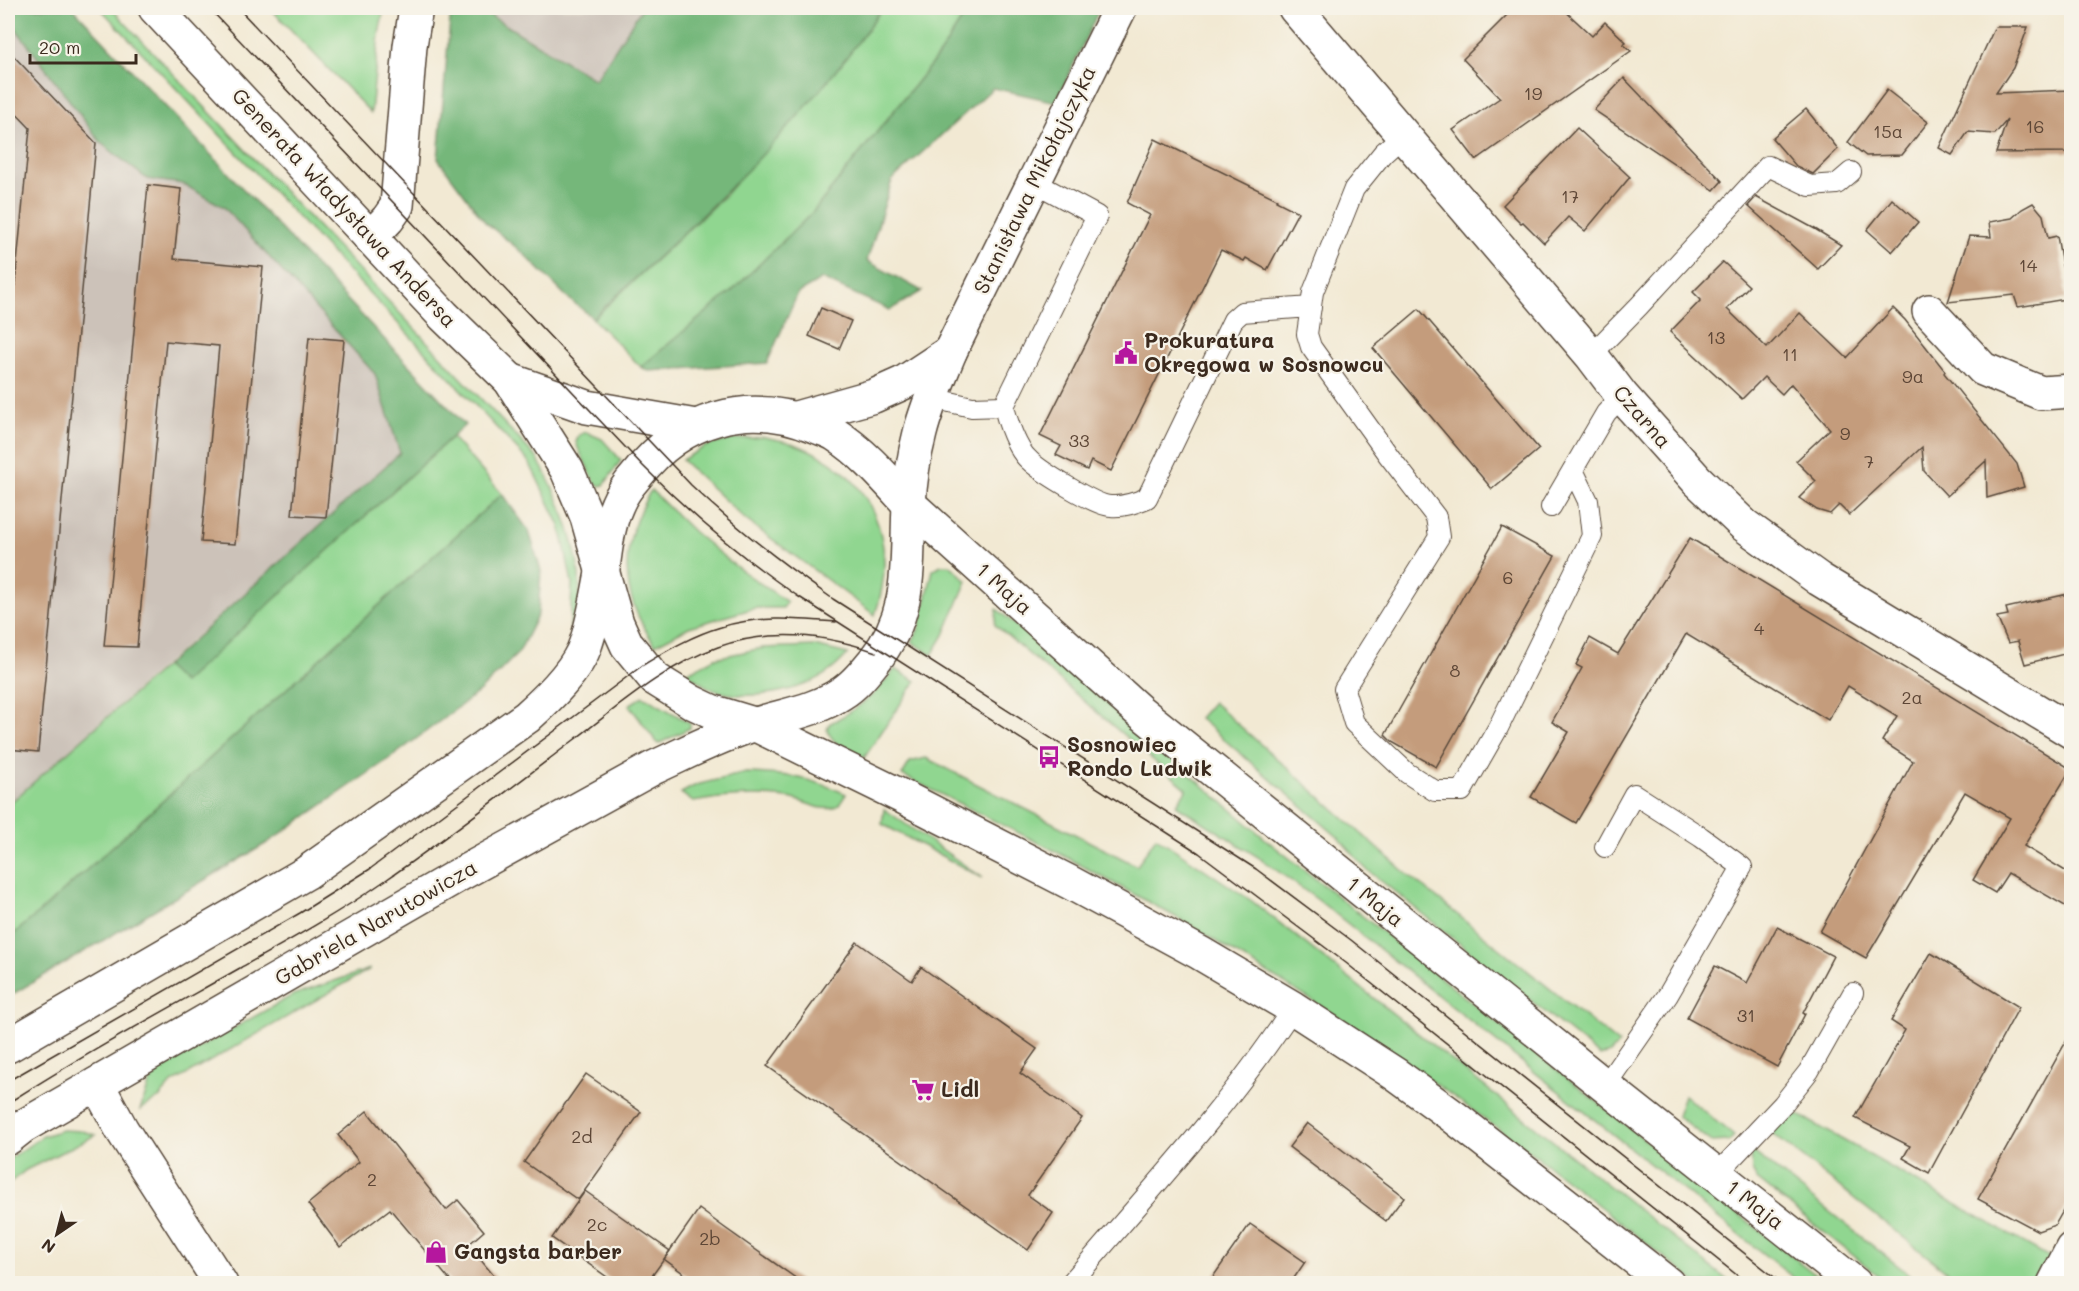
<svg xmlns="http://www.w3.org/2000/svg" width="2079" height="1291" font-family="Mali,sans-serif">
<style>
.industrial{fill:#ccc2b9}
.green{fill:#90d690;stroke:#668057;stroke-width:1.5}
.forest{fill:#74b77a;stroke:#58704c;stroke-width:1.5}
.building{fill:#c49c7c}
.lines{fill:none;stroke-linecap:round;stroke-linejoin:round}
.lane-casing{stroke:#564739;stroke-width:22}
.street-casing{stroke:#564739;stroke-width:36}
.secondary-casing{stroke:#564739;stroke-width:36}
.lane{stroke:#fff;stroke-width:20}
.street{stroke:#fff;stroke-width:33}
.secondary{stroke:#fff;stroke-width:33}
.tram{stroke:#3b2a1e;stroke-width:1.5}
.labels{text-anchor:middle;stroke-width:4.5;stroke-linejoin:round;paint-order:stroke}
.number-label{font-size:18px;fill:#5d4636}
.street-label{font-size:21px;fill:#3b2a1e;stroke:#f7f3e8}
.poi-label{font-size:21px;font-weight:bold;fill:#3b2a1e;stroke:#f7f3e8;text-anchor:start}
</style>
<rect width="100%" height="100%" fill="#f7f3e8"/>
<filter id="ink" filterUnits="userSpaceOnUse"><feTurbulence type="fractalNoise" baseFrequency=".0167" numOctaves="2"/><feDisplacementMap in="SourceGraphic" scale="12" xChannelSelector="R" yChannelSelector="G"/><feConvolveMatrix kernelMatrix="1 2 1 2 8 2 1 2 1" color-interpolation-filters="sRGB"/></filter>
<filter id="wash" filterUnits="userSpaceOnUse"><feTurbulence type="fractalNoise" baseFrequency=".008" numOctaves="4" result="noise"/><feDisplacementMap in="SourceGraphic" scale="24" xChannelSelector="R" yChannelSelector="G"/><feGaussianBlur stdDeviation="1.35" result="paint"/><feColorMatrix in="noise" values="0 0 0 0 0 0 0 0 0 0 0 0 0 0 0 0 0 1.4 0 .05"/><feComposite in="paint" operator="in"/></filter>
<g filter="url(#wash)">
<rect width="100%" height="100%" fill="#f2e9d3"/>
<g class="industrial">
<path d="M 478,8 L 642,8 L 595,80 Z"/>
<path d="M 8,18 L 101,143 L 147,179 L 183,184 L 224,207 L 375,374 L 400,453 L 8,805 Z"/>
</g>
<g class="green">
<path d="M 100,8 L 111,8 L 537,458 C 560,498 584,555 579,602 C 577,611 573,620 570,629 L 572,583 L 560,526 L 529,462 Z"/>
<path d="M 270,8 L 384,8 L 379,34 L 371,113 Z"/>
<path d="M 882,8 L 969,8 L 941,52 L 813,212 L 732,291 L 641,367 L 593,319 L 725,195 L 868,29 Z"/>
<path d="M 586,432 L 602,439 L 621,460 L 604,485 L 599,486 L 594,481 L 578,448 L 576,442 L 579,435 Z"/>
<path d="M 452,437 L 502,494 L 49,904 L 8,939 L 8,805 L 165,666 L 183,682 Z"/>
<path d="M 765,437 C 776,440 787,441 797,445 C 872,473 900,541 875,615 L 746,520 L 682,460 L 706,446 L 734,439 Z"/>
<path d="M 651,490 L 694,532 L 734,565 L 787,602 L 783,608 L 755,608 L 689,627 L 655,645 C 618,593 619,544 651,490 Z"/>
<path d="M 941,565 L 950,565 L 967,581 L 944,635 L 932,655 L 912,642 L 919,628 L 933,570 Z"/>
<path d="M 997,609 L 1269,842 L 1826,1283 L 1800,1283 L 1318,900 L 1258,857 L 1176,805 L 1187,789 L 995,625 Z"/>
<path d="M 814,646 L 848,654 C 842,660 837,666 831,670 C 803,692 748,702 714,690 C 704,686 695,678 686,673 L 715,658 L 763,648 Z"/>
<path d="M 895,669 L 916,681 L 864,758 C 848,750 835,747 827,730 L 829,724 C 859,708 875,696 895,669 Z"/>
<path d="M 643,696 L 690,723 L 690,728 L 658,744 L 629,705 Z"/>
<path d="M 1213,702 L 1408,875 L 1619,1044 L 1610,1053 L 1600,1056 L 1365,868 L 1339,838 L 1199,718 Z"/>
<path d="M 926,758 L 1137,866 L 1156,837 L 1252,901 L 1731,1283 L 1697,1283 L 1532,1153 L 1366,1034 L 1183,921 L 1053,850 L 902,775 L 910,762 Z"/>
<path d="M 745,773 C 786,774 809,777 846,794 C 843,799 840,806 834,808 C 818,811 802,800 788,798 C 756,794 724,796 693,802 L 681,793 L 696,785 Z"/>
<path d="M 884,809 L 983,878 L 882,824 Z"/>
<path d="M 370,969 L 172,1083 L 159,1098 L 140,1110 L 150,1082 L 161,1069 L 293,995 Z"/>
<path d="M 1684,1095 L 1734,1136 L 1729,1141 L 1711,1142 L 1677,1116 Z"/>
<path d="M 1790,1110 L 2051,1258 L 2038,1283 L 1961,1283 L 1769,1131 Z"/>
<path d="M 62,1130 L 82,1131 L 96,1135 L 26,1170 L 8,1184 L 8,1160 L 43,1136 Z"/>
<path d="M 1751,1150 L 1920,1283 L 1888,1283 L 1757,1179 L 1752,1170 Z"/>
</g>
<g class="forest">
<path d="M 8,8 L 73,8 L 465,425 L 183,683 L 165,666 L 400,453 L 375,374 L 224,207 L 183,184 L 147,179 L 101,143 L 8,18 Z"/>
<path d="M 451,8 L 478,8 L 595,80 L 642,8 L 882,8 C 803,126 696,222 593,318 L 568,298 L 523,253 L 485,222 L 438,159 Z"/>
<path d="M 969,8 L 1100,8 L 1056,102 L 993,88 L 892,180 L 867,261 L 922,291 L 890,310 L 822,279 L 798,293 L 767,363 L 649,371 L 641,367 L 732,291 L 813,212 L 941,52 Z"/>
<path d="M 502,494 L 529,531 L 541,571 L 538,614 L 519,652 L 480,691 L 396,754 L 267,843 L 8,997 L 8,939 L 49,904 Z"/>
</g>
<g id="blocks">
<g class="building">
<path d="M 1514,8 L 1562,8 L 1592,36 L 1605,22 L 1626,42 L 1623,44 L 1631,51 L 1476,160 L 1453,130 L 1500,98 L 1463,59 Z"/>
<path d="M 1995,27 L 2028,27 L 2013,68 L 1996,93 L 2072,90 L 2072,152 L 1996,153 L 2007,120 L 1995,134 L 1968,132 L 1952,155 L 1939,148 Z"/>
<path d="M 8,50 L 96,143 L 38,752 L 8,749 L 8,357 L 30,128 L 8,105 Z"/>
<path d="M 1624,78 L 1722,181 L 1714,190 L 1594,110 Z"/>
<path d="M 1887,90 L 1928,122 L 1902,155 L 1866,156 L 1848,142 Z"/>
<path d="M 1806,109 L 1838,149 L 1813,174 L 1796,166 L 1772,138 Z"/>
<path d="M 1577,128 L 1630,177 L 1585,231 L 1568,217 L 1544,243 L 1523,222 L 1521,223 L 1503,205 Z"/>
<path d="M 1155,139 L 1277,199 L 1276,201 L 1298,212 L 1267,270 L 1246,258 L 1244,261 L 1221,250 L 1111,471 L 1091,461 L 1087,470 L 1056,455 L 1061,446 L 1040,436 L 1150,215 L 1127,203 Z"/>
<path d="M 148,185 L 181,189 L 174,259 L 263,267 L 235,544 L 201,542 L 219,346 L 166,341 L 137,647 L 104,646 Z"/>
<path d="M 1756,197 L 1815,229 L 1841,245 L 1818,269 L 1748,206 Z"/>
<path d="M 1892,199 L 1918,222 L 1892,252 L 1867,230 Z"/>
<path d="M 2033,203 L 2043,215 L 2048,238 L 2057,236 L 2066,286 L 2064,286 L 2066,299 L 2018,307 L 2014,295 L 1948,302 L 1969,236 L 1991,237 L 1989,222 L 2012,218 L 2022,209 Z"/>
<path d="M 1723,262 L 1749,286 L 1727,309 L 1767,348 L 1800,313 L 1847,358 L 1893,308 L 1905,320 L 1945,371 L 1944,373 L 2017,464 L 2024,487 L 1987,498 L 1986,461 L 1947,496 L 1924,471 L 1922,447 L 1849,515 L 1839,505 L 1830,514 L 1817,510 L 1799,498 L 1816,481 L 1796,461 L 1830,429 L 1791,384 L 1782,394 L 1764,377 L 1742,399 L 1670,332 L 1701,300 L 1693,292 Z"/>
<path d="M 821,308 L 851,321 L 839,349 L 809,336 Z"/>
<path d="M 1419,309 L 1539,449 L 1492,489 L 1373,348 Z"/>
<path d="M 309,337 L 344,340 L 326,517 L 292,515 Z"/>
<path d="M 1502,527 L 1555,556 L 1436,767 L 1392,742 L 1385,735 Z"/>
<path d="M 1690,538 L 2071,769 L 2024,846 L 2072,875 L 2072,910 L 2008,873 L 1995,893 L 1973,880 L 2010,818 L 1965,792 L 1866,958 L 1820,932 L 1913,761 L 1882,741 L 1897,716 L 1848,686 L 1828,720 L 1686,634 L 1576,823 L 1531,797 L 1569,732 L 1552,722 L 1582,668 L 1576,665 L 1590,638 L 1618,654 Z"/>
<path d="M 2072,593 L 2072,652 L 2025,664 L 2018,641 L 2008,643 L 1997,617 L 2008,615 L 2006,608 Z"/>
<path d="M 1777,927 L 1833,956 L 1803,1013 L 1805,1014 L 1777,1067 L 1687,1018 L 1715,966 L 1747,983 Z"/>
<path d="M 857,942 L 912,981 L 921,967 L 1037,1049 L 1020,1073 L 1082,1118 L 1028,1195 L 1053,1213 L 1028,1250 L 767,1066 Z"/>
<path d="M 1931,953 L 2019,1007 L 1929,1173 L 1903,1158 L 1910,1146 L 1855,1118 L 1905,1030 L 1891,1021 Z"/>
<path d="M 2072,1031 L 2072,1195 L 2055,1225 L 2038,1231 L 1978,1199 Z"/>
<path d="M 586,1074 L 641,1112 L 578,1200 L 524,1162 Z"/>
<path d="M 367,1111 L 446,1210 L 458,1200 L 484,1231 L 468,1245 L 501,1284 L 453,1284 L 390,1209 L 340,1247 L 308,1204 L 359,1162 L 338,1135 Z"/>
<path d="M 1307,1123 L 1404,1197 L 1386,1221 L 1289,1147 Z"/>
<path d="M 585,1191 L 670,1251 L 646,1284 L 617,1284 L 552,1238 Z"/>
<path d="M 699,1209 L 725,1228 L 804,1284 L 698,1284 L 664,1259 Z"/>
<path d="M 1250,1224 L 1305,1262 L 1290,1284 L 1208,1284 Z"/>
</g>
</g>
</g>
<g filter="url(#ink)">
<use href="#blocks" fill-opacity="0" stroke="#564739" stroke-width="1.5"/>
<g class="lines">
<g class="lane-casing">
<g id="lane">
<path d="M 1404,134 L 1383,153 L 1354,189 L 1313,292 L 1307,334 L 1311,347 L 1389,456 L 1436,517 L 1439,537 L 1344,689 L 1354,723 L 1407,773 L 1435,791 L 1462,791 L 1498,728 L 1592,536 L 1588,501 L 1573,470"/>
<path d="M 1034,182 L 1097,216 L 1004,406 C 1007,421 1017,450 1029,460 C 1040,471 1096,506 1111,506 C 1124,507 1135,503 1147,498 L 1233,320 L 1242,312 L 1311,307"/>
<path d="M 1591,355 L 1639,306 L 1768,166 L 1810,186 L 1837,184 L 1851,172"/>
<path d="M 932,398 L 972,407 L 1004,406"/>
<path d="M 1551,507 L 1606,413 L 1622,396"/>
<path d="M 1605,847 L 1634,794 L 1701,837 L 1742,867 L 1668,995 L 1605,1086"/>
<path d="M 1716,1175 L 1783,1104 L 1809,1071 L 1853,993"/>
<path d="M 1070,1284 C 1147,1194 1228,1107 1293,1008"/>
</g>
</g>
<g class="street-casing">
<g id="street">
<path d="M 1295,8 L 1591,355 L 1622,396 L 1697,480 L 1744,525 L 1819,579 L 2072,732"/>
<path d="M 370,238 L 388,219 L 397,206 L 410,46 L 416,8"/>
<path d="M 1929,311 L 1983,369 L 2041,393 L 2072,391"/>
<path d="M 97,1084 L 122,1130 L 221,1284"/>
<path d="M 2054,1284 L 2072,1249"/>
</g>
</g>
<g class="secondary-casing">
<g id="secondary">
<path d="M 155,8 L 444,316 L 510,380 L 567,470 L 587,517 L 617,623 L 627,645 L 655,679 L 692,702 L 711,711 L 754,724 L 903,797 L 1069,882 L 1200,953 L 1293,1008 L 1395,1074 L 1454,1117 L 1668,1284"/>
<path d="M 510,380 L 587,407 L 696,426"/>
<path d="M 796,418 L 874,396 L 903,383 L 950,352"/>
<path d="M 8,1046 L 306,873 L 527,717 C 547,699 578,670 586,643 C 594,620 598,592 603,568 C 606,547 608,525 617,505 C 621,495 629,484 637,475 C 681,418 748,398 815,426 C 822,429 830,431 836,435 C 864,453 886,479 909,504 L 1138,710 L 1605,1086 L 1855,1284"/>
<path d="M 8,1138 L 22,1127 L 457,876 L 653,768 C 686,753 718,736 753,725 C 784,715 815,711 842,693 C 855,685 865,672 874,661 C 914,611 906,564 909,505 C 910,482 914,456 920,433 C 927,405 939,379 950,352 L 1120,8"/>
</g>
</g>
<use href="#lane" class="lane"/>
<use href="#street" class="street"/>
<use href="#secondary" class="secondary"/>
<g class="tram">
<path d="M 209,8 L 643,466 C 690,514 741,557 796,595 L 1199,853 L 1346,963 L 1748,1284"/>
<path d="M 238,8 L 691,485 C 735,527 783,564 833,599 L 1256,869 L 1351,940 L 1783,1284"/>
<path d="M 8,1081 L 300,913 L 370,869 L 643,665 C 668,650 693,635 721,627 C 759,615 798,619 836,622"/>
<path d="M 8,1103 C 83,1055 162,1012 240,968 C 288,941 337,914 383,882 C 448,837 511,788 574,740 C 619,706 664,666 718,647 C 771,628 824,634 876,652"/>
</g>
</g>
</g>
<defs>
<g id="civic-bare" transform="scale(1.8)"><path d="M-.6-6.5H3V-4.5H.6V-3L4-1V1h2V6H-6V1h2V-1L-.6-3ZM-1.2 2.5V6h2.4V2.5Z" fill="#b5179e" stroke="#f7f3e8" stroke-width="2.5" paint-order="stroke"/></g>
<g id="bus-bare" transform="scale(1.8)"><path d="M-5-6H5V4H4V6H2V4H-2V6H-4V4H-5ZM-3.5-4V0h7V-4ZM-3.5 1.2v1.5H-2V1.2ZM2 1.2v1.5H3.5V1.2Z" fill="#b5179e" stroke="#f7f3e8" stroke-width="2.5" paint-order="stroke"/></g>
<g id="supermarket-bare" transform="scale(1.8)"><path d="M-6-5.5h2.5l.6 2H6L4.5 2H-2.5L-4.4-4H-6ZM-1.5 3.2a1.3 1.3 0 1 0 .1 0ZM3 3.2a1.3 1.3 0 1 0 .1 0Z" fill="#b5179e" stroke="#f7f3e8" stroke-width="2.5" paint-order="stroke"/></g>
<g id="shop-bare" transform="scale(1.8)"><path d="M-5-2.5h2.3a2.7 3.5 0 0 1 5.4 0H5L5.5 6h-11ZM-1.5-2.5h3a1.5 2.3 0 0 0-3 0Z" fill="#b5179e" stroke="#f7f3e8" stroke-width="2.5" paint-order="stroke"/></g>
</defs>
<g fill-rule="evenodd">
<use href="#civic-bare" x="1126" y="353"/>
<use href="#bus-bare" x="1049" y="757"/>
<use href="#supermarket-bare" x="923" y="1090"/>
<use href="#shop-bare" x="436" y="1252"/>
</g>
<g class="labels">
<g class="number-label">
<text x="1533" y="100">19</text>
<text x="2035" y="133">16</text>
<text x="1888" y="138">15a</text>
<text x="1570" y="203">17</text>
<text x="2028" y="272">14</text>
<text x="1716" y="344">13</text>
<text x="1790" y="361">11</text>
<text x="1913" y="383">9a</text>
<text x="1845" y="440">9</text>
<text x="1079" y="447">33</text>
<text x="1869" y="468">7</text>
<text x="1508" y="584">6</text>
<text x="1759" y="635">4</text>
<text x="1455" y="677">8</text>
<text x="1912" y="704">2a</text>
<text x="1746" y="1022">31</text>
<text x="582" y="1143">2d</text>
<text x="372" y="1186">2</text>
<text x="597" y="1231">2c</text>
<text x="710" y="1245">2b</text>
</g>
<g class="street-label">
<text transform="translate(1035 180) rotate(-64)" y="7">Stanisława Mikołajczyka</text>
<text transform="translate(344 208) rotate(47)" y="7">Generała Władysława Andersa</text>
<text transform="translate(1642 417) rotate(49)" y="7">Czarna</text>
<text transform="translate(1004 589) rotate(42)" y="7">1 Maja</text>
<text transform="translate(1375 902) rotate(39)" y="7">1 Maja</text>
<text transform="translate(376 923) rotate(-30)" y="7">Gabriela Narutowicza</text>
<text transform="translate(1755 1205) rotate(38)" y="7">1 Maja</text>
</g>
<g class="poi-label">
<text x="1144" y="348">Prokuratura<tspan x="1144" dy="24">Okręgowa w Sosnowcu</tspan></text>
<text x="1067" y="752">Sosnowiec<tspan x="1067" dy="24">Rondo Ludwik</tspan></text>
<text x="941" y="1097">Lidl</text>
<text x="454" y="1259">Gangsta barber</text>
</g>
</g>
<rect width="2079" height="1291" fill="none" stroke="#f7f3e8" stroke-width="30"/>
<g transform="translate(57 1234) rotate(215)" stroke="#f7f3e8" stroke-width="4.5" paint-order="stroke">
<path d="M0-4.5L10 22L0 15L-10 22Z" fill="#3b2a1e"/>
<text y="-9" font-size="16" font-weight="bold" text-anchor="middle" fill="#3b2a1e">N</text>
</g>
<path d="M30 54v9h106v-9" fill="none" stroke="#3b2a1e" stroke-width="3"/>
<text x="39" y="54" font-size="18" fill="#3b2a1e" stroke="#f7f3e8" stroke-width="4.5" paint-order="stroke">20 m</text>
</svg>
